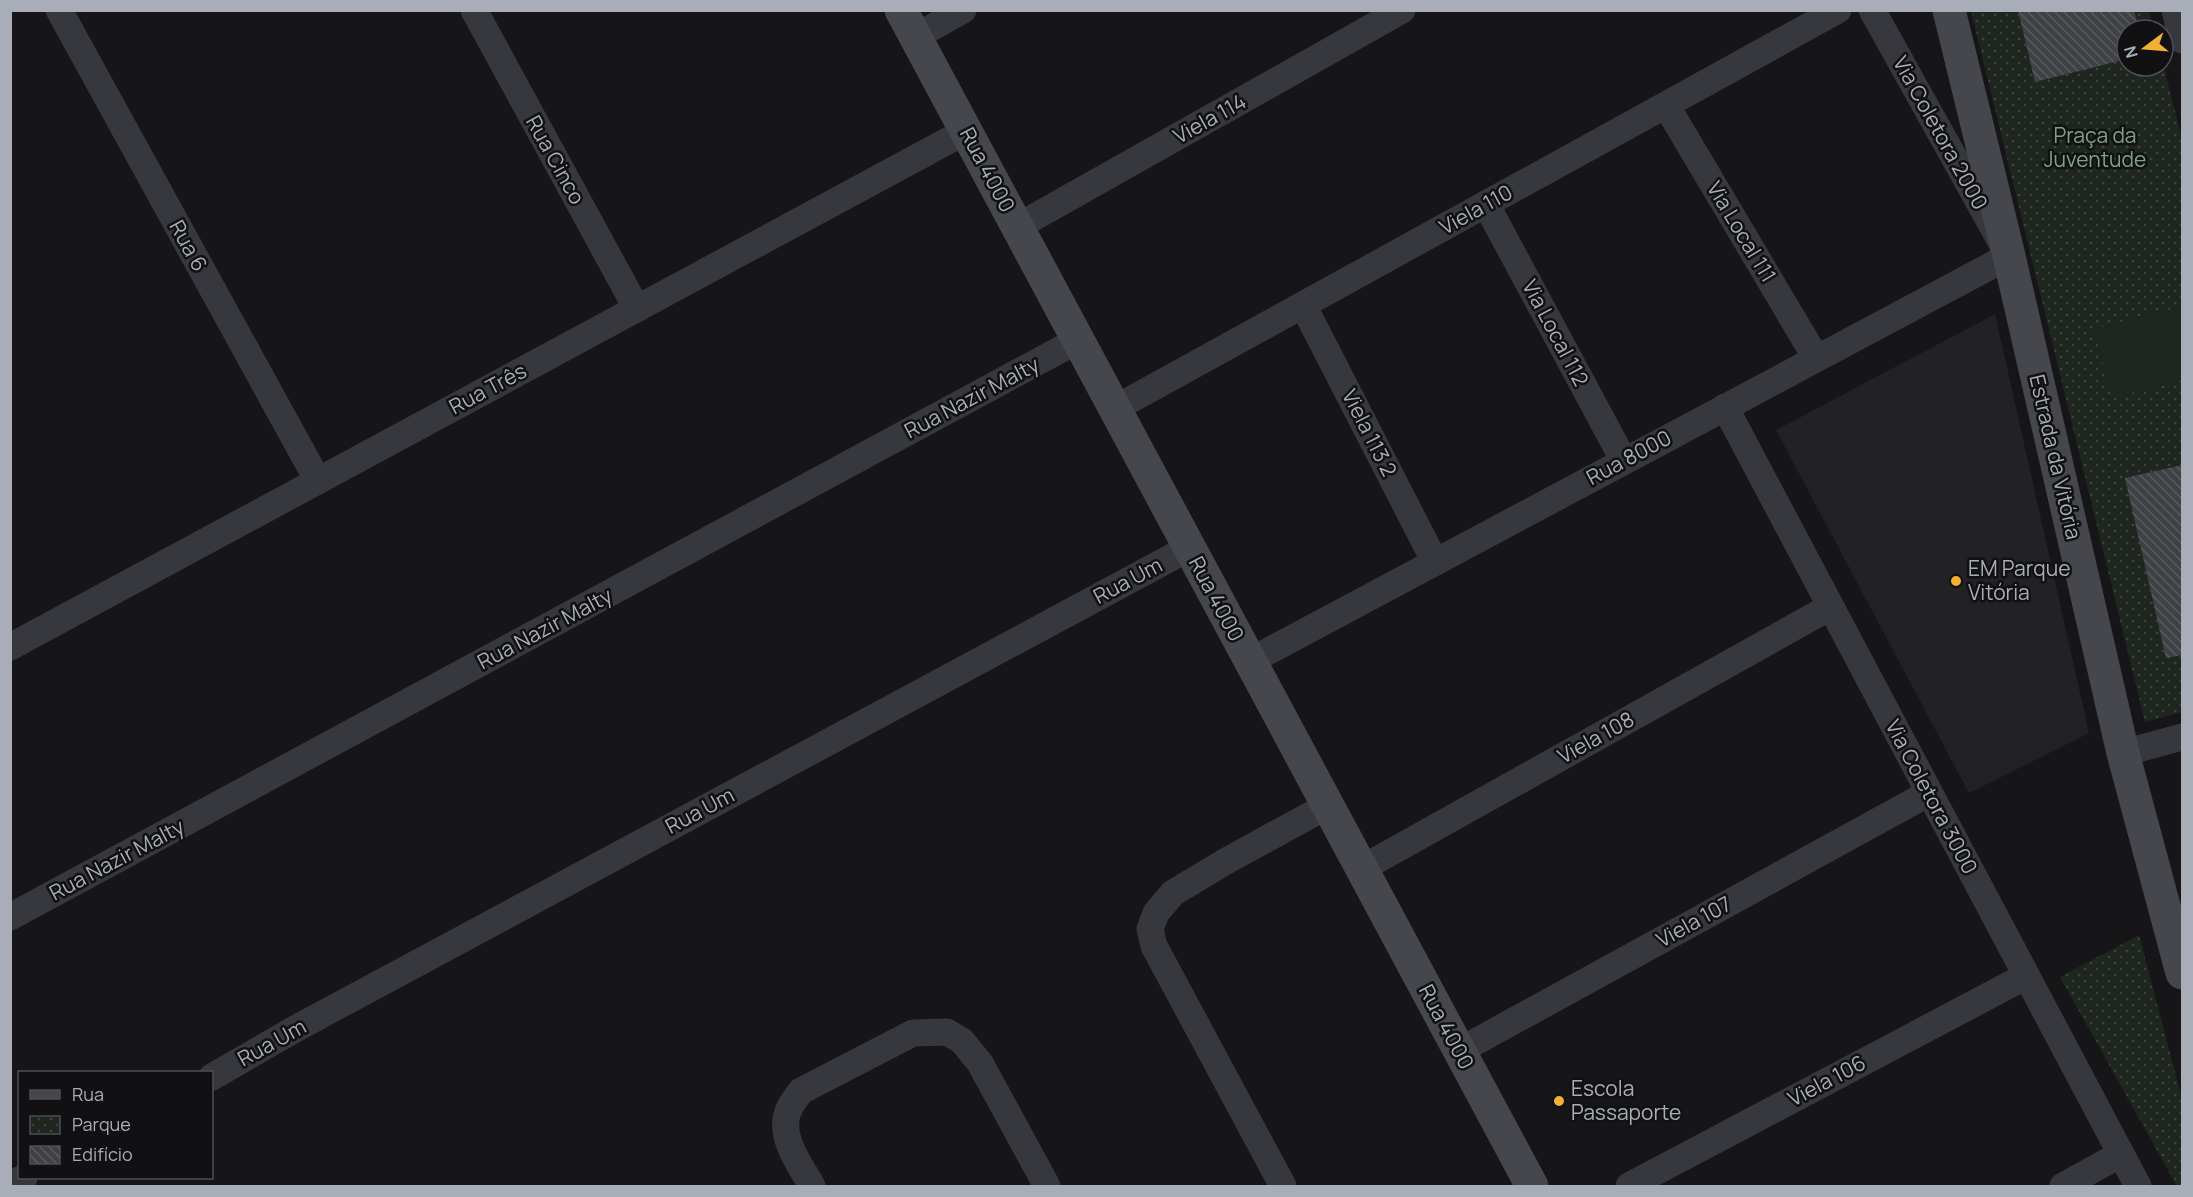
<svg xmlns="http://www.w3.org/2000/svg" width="2193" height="1197" font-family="Manrope,sans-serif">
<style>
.built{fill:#222225}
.park{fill:url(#park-dots)}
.pitch{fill:#1e261f}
.building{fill:url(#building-back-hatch)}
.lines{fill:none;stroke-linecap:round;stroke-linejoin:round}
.street{stroke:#37383d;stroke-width:27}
.secondary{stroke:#45474d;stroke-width:33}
.poi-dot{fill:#f2b134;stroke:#111113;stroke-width:2}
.labels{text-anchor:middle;stroke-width:5;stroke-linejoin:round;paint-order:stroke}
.street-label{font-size:21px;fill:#a8adb8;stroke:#111113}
.park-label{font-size:21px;fill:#7fa381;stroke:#111113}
.poi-label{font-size:21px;fill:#a8adb8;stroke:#111113;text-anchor:start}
</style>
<defs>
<pattern id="park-dots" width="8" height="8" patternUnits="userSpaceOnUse" patternTransform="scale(1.5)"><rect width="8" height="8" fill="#1e261f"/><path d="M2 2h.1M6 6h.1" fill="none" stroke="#3c433d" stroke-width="1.8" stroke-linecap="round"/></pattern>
<pattern id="building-back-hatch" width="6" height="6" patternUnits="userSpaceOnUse" patternTransform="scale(1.5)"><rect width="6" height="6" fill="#404145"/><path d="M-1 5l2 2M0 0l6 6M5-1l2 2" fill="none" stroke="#595a5e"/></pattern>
</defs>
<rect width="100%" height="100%" fill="#161618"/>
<path class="built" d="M 1995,314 L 2089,733 L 1969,793 L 1776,430 Z"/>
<g class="park">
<path d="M 1971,11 L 2149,11 L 2154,30 L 2127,30 L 2127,66 L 2163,66 L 2163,64 L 2182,139 L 2182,712 L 2145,722 Z"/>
<path d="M 2139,935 L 2182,1099 L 2182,1186 L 2177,1186 L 2060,977 Z"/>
</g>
<path class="pitch" d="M 2182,306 L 2182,380 L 2112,398 L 2094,329 Z"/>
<g class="building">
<path d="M 2018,10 L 2134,10 L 2139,30 L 2127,30 L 2127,59 L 2035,82 Z"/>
<path d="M 2182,465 L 2182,655 L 2166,658 L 2125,478 Z"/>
</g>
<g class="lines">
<g class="street">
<path d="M 59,10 L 318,481"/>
<path d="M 474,10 L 637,309"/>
<path d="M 2175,10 L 2182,40"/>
<path d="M 915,37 L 963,10"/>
<path d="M 1666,105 L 1816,358"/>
<path d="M 1486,204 L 1624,461"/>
<path d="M 1017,227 L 1402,10"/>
<path d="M 1303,305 L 1435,562"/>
<path d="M 1725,407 L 2138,1186"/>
<path d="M 1114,409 L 1838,10"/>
<path d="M 10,647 L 966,131"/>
<path d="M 1250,661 L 2009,256 L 1872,10"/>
<path d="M 2123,753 L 2182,737"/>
<path d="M 1361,869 L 1830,607"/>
<path d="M 10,917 L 1078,340"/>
<path d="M 1459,1051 L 1929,793"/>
<path d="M 212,1077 L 295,1029 L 1189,548"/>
<path d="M 10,1184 L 24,1178"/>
<path d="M 812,1186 C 802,1168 783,1143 786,1120 C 787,1109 794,1100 801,1091 L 913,1033 L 947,1032 L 962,1041 L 980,1063 L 1047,1186"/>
<path d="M 1283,1186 L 1154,946 L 1150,929 L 1156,913 L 1173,893 L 1228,860 L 1327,806"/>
<path d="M 1629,1186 L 2026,976"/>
<path d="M 2063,1186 L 2121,1154"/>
</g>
<g class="secondary">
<path d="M 901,10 L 1532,1186"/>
<path d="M 1949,10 L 2009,256 L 2123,753 L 2182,973"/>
</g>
</g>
<g class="poi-dot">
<circle cx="1956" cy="581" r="6"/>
<circle cx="1559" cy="1101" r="6"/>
</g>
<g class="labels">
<g class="street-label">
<text transform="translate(1210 119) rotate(-29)" y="7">Viela 114</text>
<text transform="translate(1940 133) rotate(61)" y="7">Via Coletora 2000</text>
<text transform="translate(555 160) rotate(61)" y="7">Rua Cinco</text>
<text transform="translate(987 170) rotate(62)" y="7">Rua 4000</text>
<text transform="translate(1476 210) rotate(-29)" y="7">Viela 110</text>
<text transform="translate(1741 232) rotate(59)" y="7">Via Local 111</text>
<text transform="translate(188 246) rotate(61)" y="7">Rua 6</text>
<text transform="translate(1555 333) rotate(62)" y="7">Via Local 112</text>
<text transform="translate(488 389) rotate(-28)" y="7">Rua Três</text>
<text transform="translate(972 398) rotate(-28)" y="7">Rua Nazir Malty</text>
<text transform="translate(1369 433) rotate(63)" y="7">Viela 113 2</text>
<text transform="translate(2055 457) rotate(77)" y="7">Estrada da Vitória</text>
<text transform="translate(1629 458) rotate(-28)" y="7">Rua 8000</text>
<text transform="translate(1128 581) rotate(-28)" y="7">Rua Um</text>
<text transform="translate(1216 599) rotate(62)" y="7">Rua 4000</text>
<text transform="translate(545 629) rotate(-28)" y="7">Rua Nazir Malty</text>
<text transform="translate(1596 738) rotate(-29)" y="7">Viela 108</text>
<text transform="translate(1931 797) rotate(62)" y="7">Via Coletora 3000</text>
<text transform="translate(700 811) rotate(-28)" y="7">Rua Um</text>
<text transform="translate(117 860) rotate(-28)" y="7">Rua Nazir Malty</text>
<text transform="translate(1694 922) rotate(-29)" y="7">Viela 107</text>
<text transform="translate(1446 1027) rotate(62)" y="7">Rua 4000</text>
<text transform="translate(272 1043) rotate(-29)" y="7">Rua Um</text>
<text transform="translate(1827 1081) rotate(-28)" y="7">Viela 106</text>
</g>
<g class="park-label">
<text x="2095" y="143">Praça da<tspan x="2095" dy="24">Juventude</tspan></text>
</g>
<g class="poi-label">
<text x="1968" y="576">EM Parque<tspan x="1968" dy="24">Vitória</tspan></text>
<text x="1571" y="1096">Escola<tspan x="1571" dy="24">Passaporte</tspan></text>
</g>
</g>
<rect width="2193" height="1197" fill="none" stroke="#a8adb8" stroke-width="24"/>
<rect x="18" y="1071" width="195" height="108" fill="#111113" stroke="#4d4f55" stroke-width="1.5"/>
<rect x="30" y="1090" width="30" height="9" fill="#45474d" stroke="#4d4f55" stroke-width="1.5"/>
<text x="72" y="1101" font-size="18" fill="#a8adb8">Rua</text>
<rect x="30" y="1116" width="30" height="18" fill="url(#park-dots)" stroke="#4d4f55" stroke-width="1.5"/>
<text x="72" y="1131" font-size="18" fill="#a8adb8">Parque</text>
<rect x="30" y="1146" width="30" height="18" fill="url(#building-back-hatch)" stroke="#4d4f55" stroke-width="1.5"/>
<text x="72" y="1161" font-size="18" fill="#a8adb8">Edifício</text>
<g transform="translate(2145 48) rotate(254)"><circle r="28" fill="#111113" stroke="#4d4f55" stroke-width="1.5"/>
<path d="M0-4.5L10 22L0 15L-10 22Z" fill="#f2b134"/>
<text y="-9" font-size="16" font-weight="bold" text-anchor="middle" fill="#a8adb8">N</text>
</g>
</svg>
